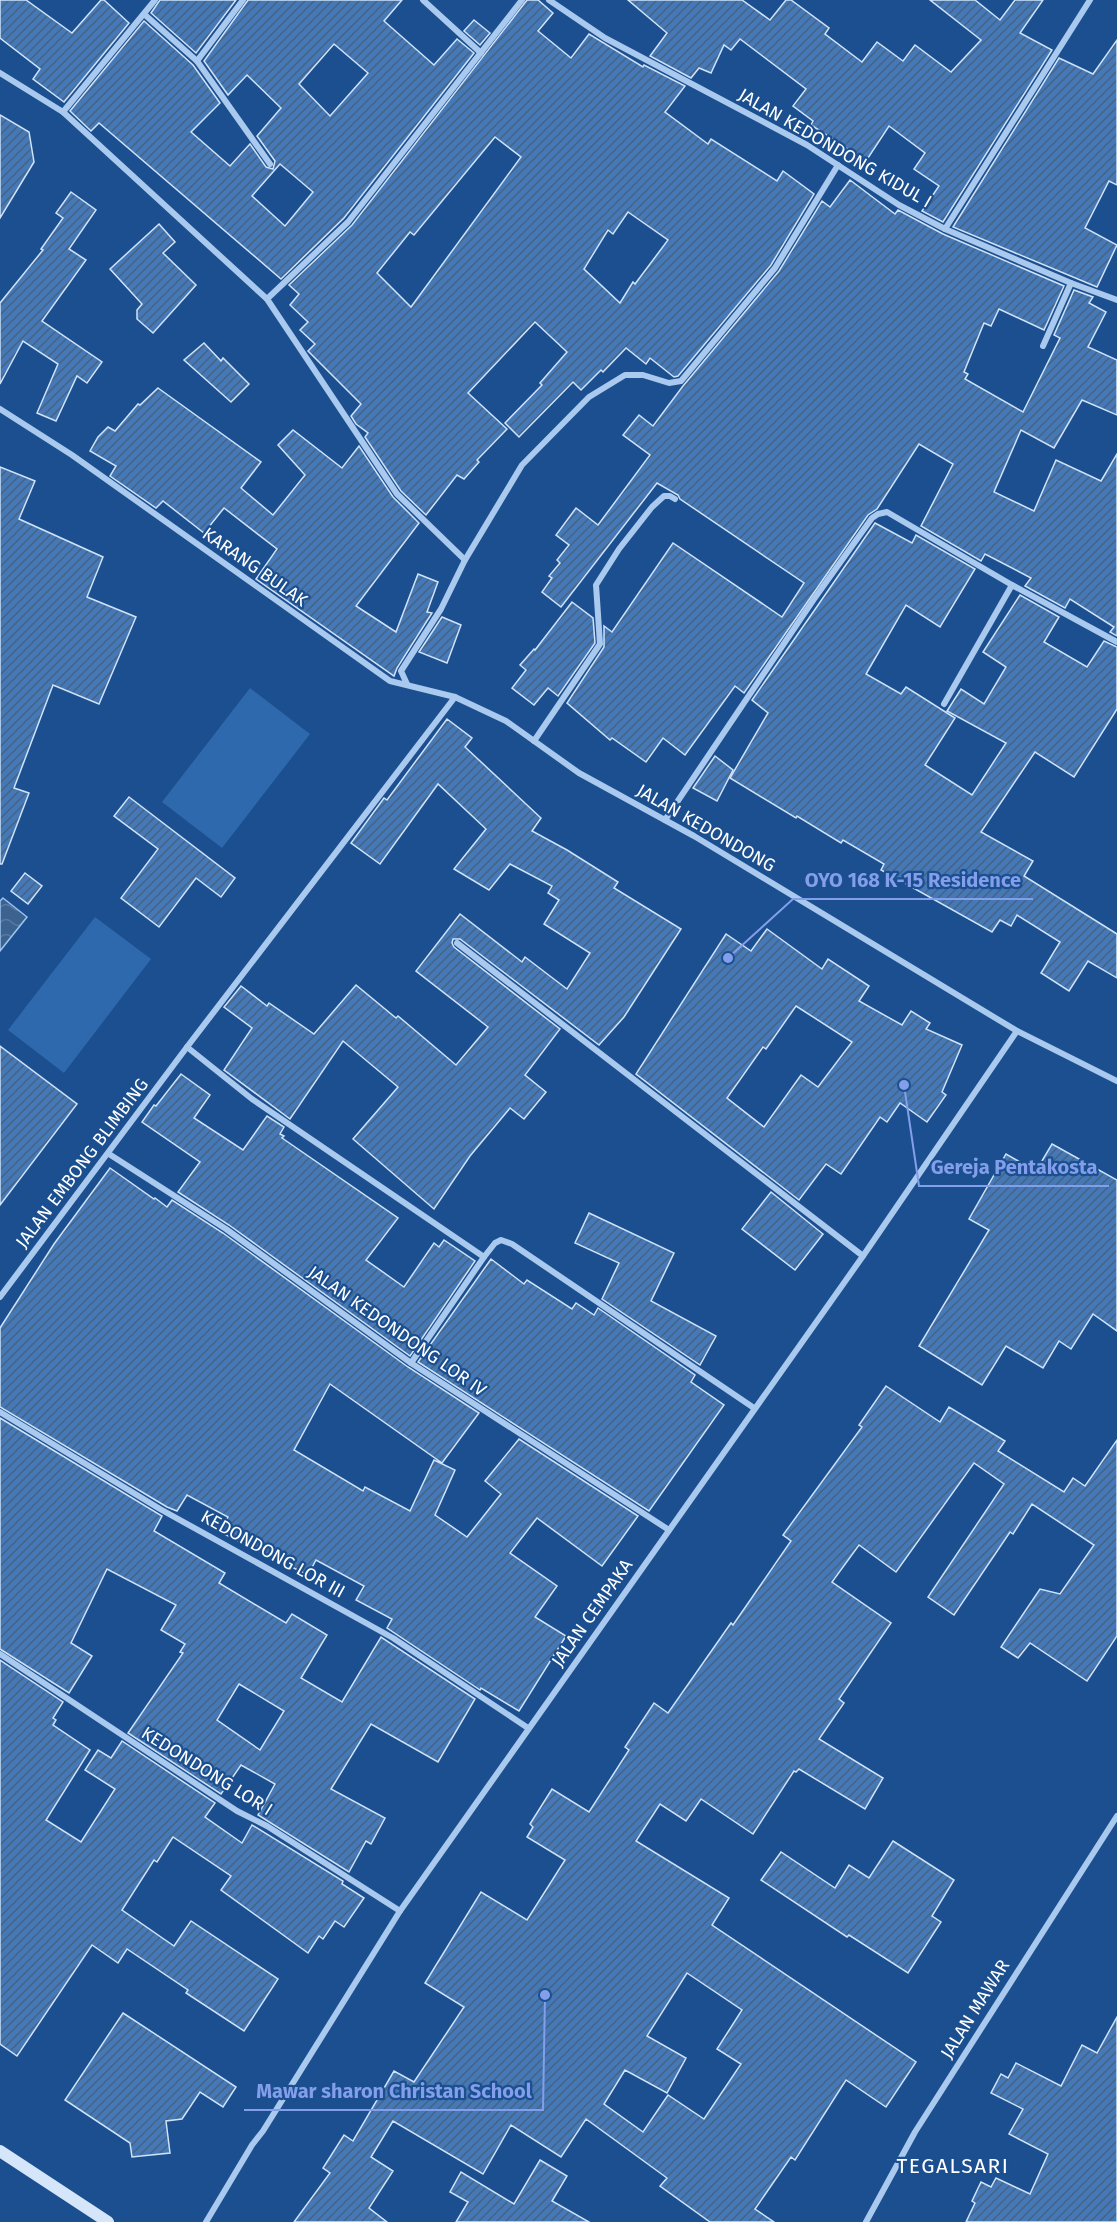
<svg xmlns="http://www.w3.org/2000/svg" width="1117" height="2222" font-family="'Fira Sans',sans-serif">
<style>
.green{fill:#2e69ad}
.water{fill:url(#water-waves);stroke:#9cc4f0;stroke-width:1.5}
.building{fill:url(#building-hatch);stroke:#cfe3fa;stroke-width:1.5;fill-rule:evenodd}
.lines{fill:none;stroke-linecap:round;stroke-linejoin:round}
.street{stroke:#a9c9ee;stroke-width:6}
.secondary{stroke:#d6e6fa;stroke-width:12}
.labels{text-anchor:middle;stroke-width:4.5;stroke-linejoin:round;paint-order:stroke}
.street-label{font-size:18px;fill:#fff;stroke:#1b4f8f}
.quarter-label{font-size:21px;letter-spacing:1.5px;fill:#fff;stroke:#1b4f8f}
.leader{fill:none;stroke:#839eea;stroke-width:2}
.callout-dot{fill:#839eea;stroke:#1b4f8f;stroke-width:2}
.callout-label{font-size:20px;text-anchor:middle;font-weight:bold;fill:#839eea;stroke:#1b4f8f;stroke-width:4.5;stroke-linejoin:round;paint-order:stroke}
</style>
<defs>
<pattern id="water-waves" width="16" height="10" patternUnits="userSpaceOnUse" patternTransform="scale(1.5)"><rect width="16" height="10" fill="#3c6290"/><path d="M0 5q4-4 8 0t8 0" fill="none" stroke="#597aa1"/></pattern>
<pattern id="building-hatch" width="6" height="6" patternUnits="userSpaceOnUse" patternTransform="scale(1.5)"><rect width="6" height="6" fill="#4478b7"/><path d="M-1 1l2-2M0 6l6-6M5 7l2-2" fill="none" stroke="#486282"/></pattern>
</defs>
<rect width="100%" height="100%" fill="#1b4f8f"/>
<g class="green">
<path d="M 250,688 L 310,734 L 222,848 L 162,802 Z"/>
<path d="M 95,917 L 151,959 L 64,1073 L 8,1030 Z"/>
</g>
<path class="water" d="M 3,898 L 27,917 L 0,951 L 0,901 Z"/>
<g class="building">
<path d="M 0,0 L 26,0 L 72,33 L 101,0 L 104,0 L 129,23 L 64,102 L 33,79 L 40,69 L 0,38 Z"/>
<path d="M 160,0 L 236,0 L 196,53 L 151,13 Z"/>
<path d="M 248,0 L 402,0 L 384,21 L 434,65 L 457,39 L 474,53 L 344,218 L 281,279 L 99,123 L 91,131 L 70,111 L 144,21 L 193,65 L 220,103 L 191,132 L 230,166 L 250,144 L 266,167 L 273,169 L 275,161 L 257,136 L 281,108 L 247,75 L 228,95 L 204,61 ZM 334,44 L 368,73 L 330,116 L 299,84 ZM 280,164 L 313,192 L 285,226 L 252,196 Z"/>
<path d="M 527,0 L 538,0 L 553,13 L 538,31 L 571,58 L 589,34 L 643,67 L 644,65 L 685,86 L 665,112 L 708,144 L 711,139 L 777,181 L 783,171 L 814,194 L 771,265 L 678,376 L 674,377 L 650,358 L 646,364 L 626,348 L 603,372 L 601,370 L 581,390 L 573,382 L 519,437 L 505,423 L 542,385 L 540,383 L 567,352 L 535,322 L 468,393 L 507,429 L 477,460 L 479,462 L 464,479 L 457,475 L 426,515 L 401,491 L 365,437 L 368,433 L 356,424 L 351,416 L 361,404 L 308,351 L 315,344 L 300,330 L 308,322 L 290,305 L 299,294 L 289,285 L 352,225 ZM 495,137 L 521,157 L 411,307 L 377,273 L 410,232 L 414,235 ZM 628,212 L 668,240 L 635,284 L 633,282 L 620,303 L 584,269 L 608,230 L 613,234 Z"/>
<path d="M 628,0 L 742,0 L 770,20 L 786,0 L 791,0 L 829,28 L 825,34 L 862,62 L 877,42 L 903,61 L 915,45 L 951,72 L 981,40 L 930,0 L 975,0 L 1000,20 L 1015,0 L 1043,0 L 1020,33 L 1052,50 L 943,222 L 922,211 L 939,186 L 914,169 L 925,153 L 889,126 L 866,161 L 811,125 L 813,121 L 793,106 L 806,89 L 740,39 L 731,50 L 724,45 L 711,73 L 699,68 L 691,78 L 650,56 L 667,33 Z"/>
<path d="M 474,20 L 490,33 L 480,45 L 464,31 Z"/>
<path d="M 1117,40 L 1117,185 L 1109,181 L 1085,228 L 1117,245 L 1097,287 L 953,227 L 1059,58 L 1093,74 Z"/>
<path d="M 0,115 L 29,132 L 34,162 L 0,218 Z"/>
<path d="M 850,180 L 895,214 L 898,210 L 943,234 L 1064,286 L 1044,330 L 999,309 L 991,326 L 984,323 L 964,372 L 968,374 L 965,379 L 1023,412 L 1060,338 L 1054,335 L 1074,290 L 1093,297 L 1089,303 L 1106,312 L 1088,347 L 1117,360 L 1117,415 L 1082,400 L 1054,448 L 1021,430 L 994,492 L 1034,511 L 1056,460 L 1101,481 L 1117,454 L 1117,636 L 1110,632 L 1114,627 L 1070,599 L 1065,608 L 1025,586 L 1031,578 L 985,554 L 981,561 L 921,526 L 953,464 L 919,444 L 877,509 L 868,515 L 744,693 L 735,686 L 685,755 L 663,738 L 646,762 L 612,738 L 610,740 L 567,703 L 604,647 L 604,626 L 612,632 L 673,543 L 782,617 L 804,583 L 680,499 L 678,495 L 657,483 L 561,607 L 542,592 L 552,578 L 549,576 L 560,563 L 557,560 L 569,545 L 556,535 L 576,508 L 598,525 L 650,455 L 623,435 L 639,415 L 653,426 L 683,386 L 779,271 L 822,201 L 830,207 Z"/>
<path d="M 71,192 L 96,210 L 69,249 L 86,260 L 42,321 L 102,362 L 87,383 L 77,376 L 56,421 L 37,413 L 58,364 L 23,341 L 0,384 L 0,303 L 43,250 L 41,249 L 63,218 L 56,213 Z"/>
<path d="M 159,224 L 175,242 L 163,253 L 196,285 L 153,333 L 137,319 L 137,310 L 142,304 L 110,269 Z"/>
<path d="M 204,343 L 221,361 L 223,358 L 249,384 L 231,402 L 184,360 Z"/>
<path d="M 158,388 L 261,462 L 241,488 L 273,515 L 305,475 L 278,445 L 293,430 L 342,468 L 359,446 L 393,497 L 419,523 L 356,606 L 396,632 L 418,574 L 438,582 L 427,612 L 432,613 L 397,668 L 394,676 L 256,579 L 277,549 L 224,508 L 204,533 L 163,501 L 156,508 L 110,476 L 116,466 L 90,451 L 98,437 L 108,427 L 115,431 L 138,404 L 140,405 Z"/>
<path d="M 0,467 L 35,481 L 19,519 L 103,557 L 87,597 L 136,617 L 99,704 L 53,685 L 14,788 L 29,793 L 2,864 L 0,864 Z"/>
<path d="M 875,523 L 912,543 L 916,535 L 975,569 L 940,627 L 906,605 L 866,674 L 901,694 L 906,687 L 955,718 L 925,765 L 972,795 L 1006,743 L 947,711 L 961,689 L 984,704 L 1006,667 L 983,652 L 1020,595 L 1059,617 L 1044,642 L 1087,667 L 1104,641 L 1117,647 L 1117,709 L 1074,777 L 1035,752 L 981,832 L 1033,861 L 1024,876 L 1117,934 L 1117,978 L 1088,961 L 1069,991 L 1041,973 L 1060,942 L 1017,915 L 1011,926 L 1000,920 L 992,932 L 881,870 L 884,864 L 843,840 L 841,843 L 797,816 L 796,818 L 730,778 L 768,713 L 752,700 Z"/>
<path d="M 572,602 L 593,618 L 595,643 L 558,696 L 548,688 L 534,705 L 512,688 L 526,670 L 520,665 L 534,649 L 535,650 Z"/>
<path d="M 442,617 L 461,625 L 447,663 L 419,652 Z"/>
<path d="M 447,719 L 472,738 L 465,747 L 541,818 L 532,831 L 567,850 L 618,882 L 614,888 L 681,929 L 624,1017 L 599,1045 L 460,939 L 453,939 L 452,943 L 454,947 L 560,1029 L 525,1075 L 546,1092 L 524,1119 L 510,1108 L 470,1156 L 434,1209 L 353,1139 L 398,1087 L 343,1041 L 290,1119 L 224,1070 L 252,1028 L 224,1007 L 241,986 L 267,1006 L 269,1003 L 314,1034 L 356,985 L 396,1018 L 398,1016 L 456,1065 L 488,1027 L 416,971 L 460,914 L 522,962 L 525,957 L 567,989 L 590,953 L 544,924 L 559,900 L 548,893 L 552,886 L 510,864 L 489,890 L 454,869 L 486,829 L 438,784 L 380,864 L 351,843 L 384,798 L 387,800 Z"/>
<path d="M 715,756 L 733,770 L 717,801 L 693,788 Z"/>
<path d="M 129,797 L 235,878 L 221,897 L 196,878 L 159,927 L 121,898 L 158,849 L 114,816 Z"/>
<path d="M 25,873 L 42,886 L 28,904 L 11,891 Z"/>
<path d="M 767,929 L 822,969 L 828,959 L 869,986 L 859,1001 L 902,1025 L 911,1011 L 930,1023 L 926,1029 L 962,1045 L 942,1092 L 946,1095 L 927,1122 L 900,1103 L 887,1122 L 880,1117 L 841,1174 L 826,1164 L 799,1200 L 636,1074 L 726,934 L 751,951 ZM 796,1006 L 852,1042 L 818,1087 L 801,1075 L 764,1127 L 727,1098 L 763,1047 L 766,1049 Z"/>
<path d="M 0,1046 L 77,1104 L 0,1205 Z"/>
<path d="M 181,1074 L 210,1095 L 194,1118 L 243,1150 L 267,1116 L 284,1127 L 280,1134 L 284,1136 L 282,1138 L 398,1218 L 366,1260 L 404,1287 L 434,1243 L 439,1247 L 444,1240 L 475,1261 L 410,1356 L 229,1225 L 178,1192 L 200,1162 L 142,1122 L 154,1105 L 156,1106 Z"/>
<path d="M 1052,1144 L 1117,1180 L 1117,1331 L 1093,1314 L 1071,1349 L 1059,1341 L 1043,1368 L 1006,1346 L 982,1385 L 919,1346 L 989,1230 L 969,1219 L 1006,1154 L 1036,1171 Z"/>
<path d="M 110,1168 L 154,1199 L 155,1198 L 167,1207 L 172,1200 L 223,1233 L 408,1367 L 479,1413 L 442,1463 L 330,1384 L 294,1450 L 363,1491 L 365,1487 L 410,1511 L 434,1460 L 455,1470 L 435,1515 L 467,1537 L 501,1494 L 485,1481 L 519,1439 L 638,1516 L 602,1566 L 537,1518 L 510,1553 L 557,1586 L 535,1617 L 566,1636 L 519,1711 L 481,1688 L 480,1690 L 387,1628 L 392,1619 L 356,1600 L 364,1586 L 316,1560 L 308,1575 L 220,1532 L 228,1517 L 187,1495 L 177,1511 L 167,1507 L 0,1407 L 0,1328 L 54,1244 Z"/>
<path d="M 771,1192 L 823,1234 L 795,1270 L 742,1229 Z"/>
<path d="M 589,1213 L 674,1253 L 651,1301 L 716,1336 L 700,1365 L 602,1299 L 619,1263 L 575,1243 Z"/>
<path d="M 491,1259 L 524,1284 L 527,1280 L 572,1309 L 576,1303 L 594,1315 L 598,1308 L 695,1375 L 691,1382 L 724,1405 L 649,1511 L 418,1362 Z"/>
<path d="M 886,1386 L 940,1422 L 949,1407 L 1005,1441 L 998,1451 L 1064,1492 L 1073,1478 L 1085,1486 L 1117,1440 L 1117,1636 L 1087,1681 L 1030,1643 L 1018,1658 L 1001,1647 L 1040,1589 L 1060,1594 L 1094,1545 L 1032,1504 L 1013,1534 L 1010,1532 L 954,1615 L 928,1597 L 1004,1484 L 974,1463 L 896,1572 L 859,1545 L 832,1582 L 891,1623 L 839,1699 L 844,1703 L 819,1739 L 883,1778 L 865,1809 L 799,1769 L 796,1772 L 794,1771 L 753,1834 L 701,1799 L 686,1821 L 660,1804 L 636,1841 L 729,1898 L 712,1925 L 916,2062 L 886,2107 L 846,2080 L 795,2160 L 791,2157 L 755,2209 L 774,2222 L 710,2222 L 660,2186 L 667,2178 L 586,2119 L 561,2157 L 511,2125 L 483,2174 L 393,2121 L 371,2157 L 393,2171 L 369,2208 L 387,2222 L 294,2222 L 330,2173 L 323,2168 L 344,2135 L 353,2141 L 394,2071 L 414,2082 L 464,2007 L 425,1983 L 481,1892 L 527,1920 L 565,1860 L 527,1837 L 533,1827 L 530,1824 L 552,1789 L 589,1812 L 629,1750 L 625,1747 L 654,1703 L 668,1713 L 731,1623 L 733,1625 L 791,1541 L 783,1535 L 862,1427 L 859,1425 ZM 687,1973 L 742,2010 L 717,2049 L 741,2064 L 704,2119 L 668,2095 L 643,2132 L 604,2104 L 625,2070 L 667,2093 L 686,2058 L 647,2036 Z"/>
<path d="M 0,1418 L 162,1516 L 154,1531 L 225,1573 L 219,1583 L 286,1623 L 292,1614 L 327,1635 L 301,1678 L 342,1702 L 381,1637 L 475,1699 L 438,1762 L 371,1724 L 331,1789 L 385,1818 L 371,1844 L 366,1841 L 349,1872 L 258,1815 L 275,1784 L 241,1765 L 221,1794 L 128,1733 L 183,1653 L 180,1652 L 185,1644 L 161,1630 L 176,1605 L 107,1569 L 71,1643 L 92,1656 L 69,1693 L 0,1649 ZM 239,1684 L 284,1711 L 260,1750 L 217,1720 Z"/>
<path d="M 0,1660 L 63,1702 L 53,1718 L 56,1720 L 53,1725 L 90,1750 L 46,1820 L 81,1842 L 115,1789 L 85,1770 L 98,1750 L 111,1758 L 122,1741 L 215,1803 L 205,1817 L 242,1843 L 252,1825 L 343,1881 L 342,1884 L 364,1898 L 344,1927 L 335,1921 L 323,1939 L 319,1936 L 308,1953 L 221,1890 L 231,1876 L 173,1837 L 157,1862 L 154,1860 L 122,1910 L 174,1946 L 191,1921 L 278,1979 L 244,2031 L 186,1993 L 188,1990 L 127,1949 L 118,1963 L 92,1945 L 17,2056 L 0,2044 Z"/>
<path d="M 893,1841 L 954,1880 L 932,1916 L 941,1922 L 908,1973 L 849,1935 L 847,1937 L 761,1880 L 781,1852 L 835,1888 L 849,1865 L 869,1878 Z"/>
<path d="M 123,2013 L 236,2087 L 223,2107 L 200,2092 L 182,2119 L 166,2121 L 170,2153 L 132,2157 L 130,2143 L 65,2100 Z"/>
<path d="M 1117,2017 L 1117,2222 L 966,2222 L 975,2203 L 972,2201 L 981,2182 L 991,2187 L 996,2178 L 1030,2194 L 1048,2154 L 1009,2134 L 1023,2109 L 991,2093 L 1001,2074 L 1008,2078 L 1016,2063 L 1061,2086 L 1082,2045 L 1097,2053 Z"/>
<path d="M 540,2160 L 567,2176 L 552,2201 L 589,2222 L 456,2222 L 468,2202 L 450,2192 L 461,2172 L 514,2204 Z"/>
</g>
<g class="lines">
<g class="street">
<path d="M 423,0 L 481,53"/>
<path d="M 549,0 L 605,38 L 807,145 L 899,205 L 945,229 L 1071,283 L 1117,300"/>
<path d="M 144,14 L 197,61 L 270,164"/>
<path d="M 197,61 L 243,0"/>
<path d="M 0,73 L 63,112 L 267,299 L 397,494 L 465,560"/>
<path d="M 63,112 L 155,0"/>
<path d="M 945,229 L 1090,0"/>
<path d="M 267,299 L 348,222 L 522,0"/>
<path d="M 1043,346 L 1071,283"/>
<path d="M 0,409 L 72,455 L 390,681 L 455,697 L 506,721 L 579,773 L 694,836 L 1017,1031 L 1117,1081"/>
<path d="M 407,684 L 401,671 L 441,609 L 465,560 L 522,465 L 589,397 L 625,375 L 643,375 L 669,383 L 681,381 L 775,268 L 838,165"/>
<path d="M 944,704 L 1012,585"/>
<path d="M 534,741 L 600,644 L 596,585 L 619,549 L 652,507 L 664,496 L 670,496 L 675,499"/>
<path d="M 665,820 L 814,599 L 872,518 L 878,514 L 887,512 L 1012,585 L 1117,642"/>
<path d="M 457,943 L 863,1256"/>
<path d="M 187,1047 L 252,1099 L 484,1257 L 495,1243 L 501,1240 L 512,1244 L 754,1408"/>
<path d="M 109,1154 L 226,1229 L 411,1363 L 669,1530"/>
<path d="M 0,1297 L 187,1047 L 455,697"/>
<path d="M 411,1363 L 484,1257"/>
<path d="M 0,1412 L 160,1509 L 393,1638 L 528,1728"/>
<path d="M 0,1654 L 237,1811 L 267,1826 L 400,1911"/>
<path d="M 206,2222 L 252,2145 L 263,2131 L 400,1911 L 863,1256 L 1017,1031"/>
<path d="M 866,2222 L 915,2132 L 1117,1816"/>
</g>
<path class="secondary" d="M 0,2151 L 108,2222"/>
</g>
<g class="labels">
<g class="street-label">
<text transform="translate(835 148) rotate(30)" y="6">JALAN KEDONDONG KIDUL I</text>
<text transform="translate(255 567) rotate(35)" y="6">KARANG BULAK</text>
<text transform="translate(706 828) rotate(30)" y="6">JALAN KEDONDONG</text>
<text transform="translate(82 1163) rotate(-53)" y="6">JALAN EMBONG BLIMBING</text>
<text transform="translate(397 1331) rotate(35)" y="6">JALAN KEDONDONG LOR IV</text>
<text transform="translate(273 1554) rotate(29)" y="6">KEDONDONG LOR III</text>
<text transform="translate(592 1613) rotate(-55)" y="6">JALAN CEMPAKA</text>
<text transform="translate(207 1771) rotate(32)" y="6">KEDONDONG LOR I</text>
<text transform="translate(975 2009) rotate(-58)" y="6">JALAN MAWAR</text>
</g>
<g class="quarter-label">
<text x="953" y="2173">TEGALSARI</text>
</g>
</g>
<path class="leader" d="M728 958L793 899H1033M904 1085L919 1186H1109M545 1995L543 2110H244"/>
<g class="callout-dot">
<circle cx="728" cy="958" r="6"/>
<circle cx="904" cy="1085" r="6"/>
<circle cx="545" cy="1995" r="6"/>
</g>
<g class="callout-label">
<text x="913" y="887">OYO 168 K-15 Residence</text>
<text x="1014" y="1174">Gereja Pentakosta</text>
<text x="394" y="2098">Mawar sharon Christan School</text>
</g>
</svg>
